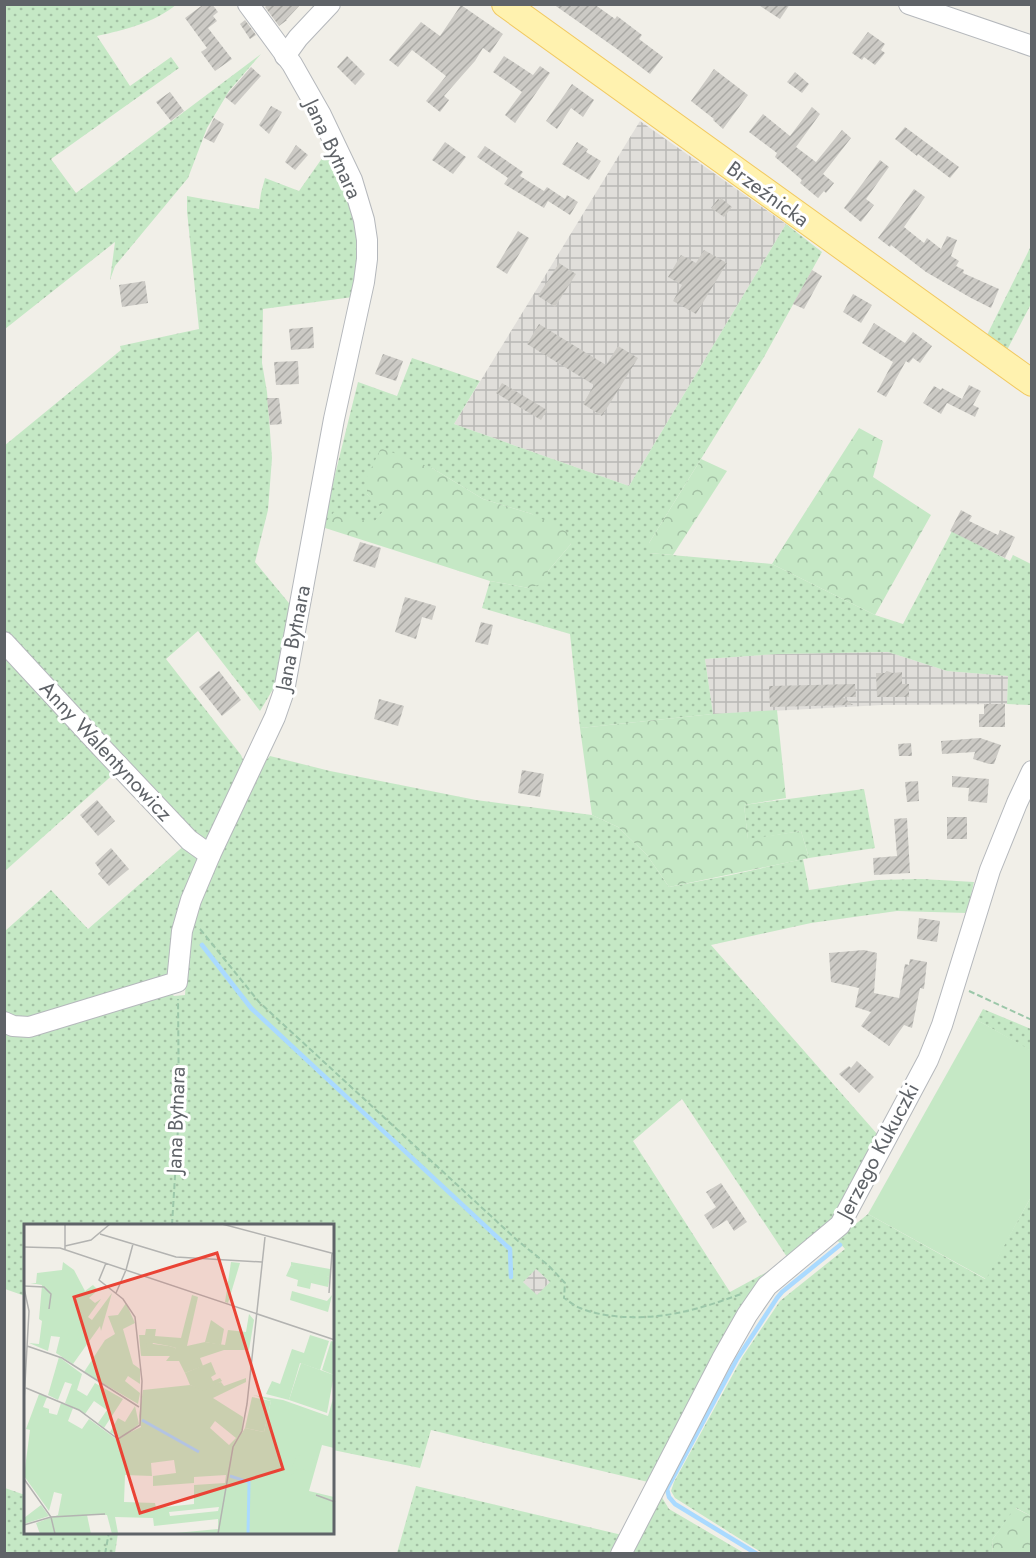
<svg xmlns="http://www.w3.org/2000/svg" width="1036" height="1558" font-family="Jost,sans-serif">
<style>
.industrial{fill:url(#industrial-grid)}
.green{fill:url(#green-dots);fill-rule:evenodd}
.forest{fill:url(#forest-crowns)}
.pitch{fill:#c5e8c5}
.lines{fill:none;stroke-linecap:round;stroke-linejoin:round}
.stream{stroke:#aadaff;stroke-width:4.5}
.building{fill:url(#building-hatch)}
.minor-casing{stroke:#b5b8bc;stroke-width:22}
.major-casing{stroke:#f2c960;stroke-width:28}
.path{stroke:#9cc7a9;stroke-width:2;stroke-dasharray:6 3;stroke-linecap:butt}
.minor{stroke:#fff;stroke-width:20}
.major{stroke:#fff2af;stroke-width:26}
.labels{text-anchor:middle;stroke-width:6;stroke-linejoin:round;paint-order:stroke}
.street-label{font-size:21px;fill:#5f6368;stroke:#fff}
.inset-river{fill:none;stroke:#aadaff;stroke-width:3}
.inset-road{fill:none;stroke:#b3b3b1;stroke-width:1.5}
.view{fill:#ea4335;fill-opacity:0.15;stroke:#ea4335;stroke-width:3}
.inset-edge{fill:none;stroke:#5f6368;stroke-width:3}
</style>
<defs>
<pattern id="industrial-grid" width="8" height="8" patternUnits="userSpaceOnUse" patternTransform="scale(1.5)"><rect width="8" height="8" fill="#e0deda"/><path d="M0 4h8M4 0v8" fill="none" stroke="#b9b8b5"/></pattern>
<pattern id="green-dots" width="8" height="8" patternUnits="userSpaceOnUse" patternTransform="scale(1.5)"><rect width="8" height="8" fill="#c5e8c5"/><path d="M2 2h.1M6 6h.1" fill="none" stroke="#a3c0a4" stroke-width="1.8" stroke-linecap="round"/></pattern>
<pattern id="forest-crowns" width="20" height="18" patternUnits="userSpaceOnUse" patternTransform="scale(1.5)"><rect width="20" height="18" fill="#c5e8c5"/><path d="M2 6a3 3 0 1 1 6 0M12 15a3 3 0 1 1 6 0" fill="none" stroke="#a3c0a4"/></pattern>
<pattern id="building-hatch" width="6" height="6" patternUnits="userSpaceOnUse" patternTransform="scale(1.5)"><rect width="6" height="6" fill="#cccac5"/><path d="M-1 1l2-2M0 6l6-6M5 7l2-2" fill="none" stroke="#a9a8a4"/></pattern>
</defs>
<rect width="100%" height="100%" fill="#f1efe8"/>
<g class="industrial">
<path d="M 640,121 L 786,224 L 629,486 L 454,424 Z"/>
<path d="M 888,652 L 947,671 L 1008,676 L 1007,704 L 882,705 L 713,714 L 705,659 L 777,654 Z"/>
<path d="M 536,1268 L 550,1282 L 537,1296 L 523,1282 Z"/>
</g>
<g class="green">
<path d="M 177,4 C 156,22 125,30 97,36 L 130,86 L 171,57 L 179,68 L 51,159 L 76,193 L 261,54 L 229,91 L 207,128 L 188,178 L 115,266 L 110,280 L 115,242 L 5,329 L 5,5 Z"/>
<path d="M 330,147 L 342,172 L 360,244 L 353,297 L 263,309 L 262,363 L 267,392 L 272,458 L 268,510 L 255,562 L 293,608 L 282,674 L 260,711 L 198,631 L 166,659 L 241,755 L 246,767 L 211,839 L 200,841 L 5,634 L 4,446 L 121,350 L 120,346 L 199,329 L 187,211 L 187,196 L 259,209 L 261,193 L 265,178 L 299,191 Z"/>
<path d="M 786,224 L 822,252 L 764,357 L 649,543 L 649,553 L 772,564 L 875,615 L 903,624 L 952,531 L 1010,561 L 1013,555 L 1031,564 L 1031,705 L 1007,704 L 1008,676 L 947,671 L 888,652 L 777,654 L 705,659 L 713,714 L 580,728 L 570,634 L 482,608 L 490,581 L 529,588 L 548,571 L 571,544 L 532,514 L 483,499 L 432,468 L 367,494 L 385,509 L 373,524 L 322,527 L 358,382 L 397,396 L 412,358 L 480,381 L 454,424 L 629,486 Z"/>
<path d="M 1031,246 L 1031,304 L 1007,350 L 987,335 Z"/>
<path d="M 4,648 L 117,771 L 5,871 L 4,871 Z"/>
<path d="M 270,756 L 330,771 L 476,800 L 592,815 L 618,827 L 647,855 L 669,887 L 731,875 L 803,859 L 809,890 L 877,880 L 922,879 L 974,882 L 967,913 L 897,911 L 811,923 L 711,945 L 878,1135 L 837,1239 L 868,1214 L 985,1279 L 1031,1197 L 1031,1516 L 1016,1508 L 992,1540 L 993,1553 L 764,1554 L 675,1498 L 671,1491 L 674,1482 L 743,1356 L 780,1301 L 845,1249 L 837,1240 L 776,1292 L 763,1310 L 733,1354 L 661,1496 L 669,1509 L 744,1553 L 397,1553 L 416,1486 L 622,1535 L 648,1482 L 431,1430 L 420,1468 L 333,1450 L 333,1225 L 26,1225 L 25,1296 L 5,1289 L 5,1028 L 172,994 L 174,996 L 185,995 L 190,918 L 256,771 ZM 682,1099 L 789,1260 L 730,1292 L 633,1141 ZM 536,1269 L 550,1282 L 537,1295 L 523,1282 Z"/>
<path d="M 864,789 L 875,848 L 809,858 L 801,831 L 748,840 L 744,805 Z"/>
<path d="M 186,844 L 200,860 L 170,975 L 26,1023 L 5,1017 L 5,931 L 51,890 L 88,929 Z"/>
<path d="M 983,1009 L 1031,1029 L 1031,1051 L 977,1020 Z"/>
<path d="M 5,1488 L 25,1495 L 26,1532 L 118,1533 L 115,1553 L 5,1553 Z"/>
</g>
<g class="forest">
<path d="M 859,428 L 883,441 L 873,477 L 931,515 L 875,615 L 772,564 Z"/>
<path d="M 381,448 L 432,468 L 483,499 L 532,514 L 567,532 L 571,544 L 548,571 L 544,583 L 529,588 L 490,581 L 322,527 L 334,512 L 373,523 L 384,510 L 367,494 L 367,477 Z"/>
<path d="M 701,459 L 727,471 L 673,555 L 648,553 L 649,543 Z"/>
<path d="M 777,710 L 786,798 L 744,805 L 748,839 L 801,831 L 809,858 L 669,887 L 647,855 L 618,827 L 592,815 L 580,728 L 713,714 Z"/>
<path d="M 1015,1508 L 1031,1516 L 1031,1553 L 993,1553 L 992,1540 Z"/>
</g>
<path class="pitch" d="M 977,1020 L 1032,1051 L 1031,1197 L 986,1279 L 868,1214 Z"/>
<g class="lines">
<g class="stream">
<path d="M 202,945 L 251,1008 L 510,1249 L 511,1277"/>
<path d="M 757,1554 L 675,1504 L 669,1497 L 667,1489 L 737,1359 L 777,1298 L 782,1292 L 840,1245"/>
</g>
</g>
<g class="building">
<path d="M 204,4 L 212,4 L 218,12 L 213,16 L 217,21 L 208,28 L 232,59 L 215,71 L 201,52 L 207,48 L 185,18 Z"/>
<path d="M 268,4 L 301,4 L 286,20 L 287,20 L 279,26 L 265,7 Z"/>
<path d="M 553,4 L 594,4 L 615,19 L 617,16 L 642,35 L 639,39 L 663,57 L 650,74 L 617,49 Z"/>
<path d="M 757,4 L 790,4 L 780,19 Z"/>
<path d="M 461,5 L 503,34 L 490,53 L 483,48 L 475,61 L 444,96 L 449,100 L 440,112 L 426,101 L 446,76 L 412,50 L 398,67 L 389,60 L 421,22 L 440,36 Z"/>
<path d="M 245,20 L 256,35 L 250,39 L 240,24 Z"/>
<path d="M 868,32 L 885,44 L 881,50 L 885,53 L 875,65 L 864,57 L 862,60 L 852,53 Z"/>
<path d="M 347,56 L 365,74 L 355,85 L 337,67 Z"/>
<path d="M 504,56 L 533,75 L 540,66 L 550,73 L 515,123 L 505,115 L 522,92 L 493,72 Z"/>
<path d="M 251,67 L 261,76 L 235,105 L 225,97 Z"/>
<path d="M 714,69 L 748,95 L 723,129 L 713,120 L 714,119 L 691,101 Z"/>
<path d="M 795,72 L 809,84 L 802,93 L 787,82 Z"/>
<path d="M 572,84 L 594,100 L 583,117 L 571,108 L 557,129 L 546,121 Z"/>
<path d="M 170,92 L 184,111 L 171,121 L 156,102 Z"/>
<path d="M 271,106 L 282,112 L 269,134 L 259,125 Z"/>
<path d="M 812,107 L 820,114 L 796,147 L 816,162 L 842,130 L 851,138 L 823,174 L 834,183 L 826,193 L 824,191 L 818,198 L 800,183 L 802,180 L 775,157 L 777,153 L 749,132 L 763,114 L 790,136 Z"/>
<path d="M 214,118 L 224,124 L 214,143 L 204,138 Z"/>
<path d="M 905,127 L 959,167 L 950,178 L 918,154 L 917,156 L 895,139 Z"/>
<path d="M 445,142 L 466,157 L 453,174 L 432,160 Z"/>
<path d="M 577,142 L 588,149 L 586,152 L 601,161 L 589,180 L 562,164 Z"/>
<path d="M 296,145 L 308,155 L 295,170 L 285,162 Z"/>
<path d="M 485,146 L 523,172 L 520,176 L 544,191 L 547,187 L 565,199 L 567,195 L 578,202 L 570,215 L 548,201 L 544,208 L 504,184 L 508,178 L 477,157 Z"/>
<path d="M 880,160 L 889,167 L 866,199 L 874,205 L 861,222 L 844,208 Z"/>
<path d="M 914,189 L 925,197 L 904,227 L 924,243 L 927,238 L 941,249 L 947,236 L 957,240 L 951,256 L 959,261 L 956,266 L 964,270 L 963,273 L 999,289 L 991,308 L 971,298 L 926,272 L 891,245 L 890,247 L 878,238 Z"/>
<path d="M 721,198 L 732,207 L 724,217 L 711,208 L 718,199 L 720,200 Z"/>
<path d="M 518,231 L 529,238 L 507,274 L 496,267 Z"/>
<path d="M 704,250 L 727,263 L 696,314 L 673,301 L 682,285 L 668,277 L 681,255 L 696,263 Z"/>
<path d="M 559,263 L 576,274 L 555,307 L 538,296 Z"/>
<path d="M 812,270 L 822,276 L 804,309 L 793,304 Z"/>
<path d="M 145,281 L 148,303 L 122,307 L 119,285 Z"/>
<path d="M 853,294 L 872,305 L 861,323 L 843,312 Z"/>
<path d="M 874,323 L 905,343 L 913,332 L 932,346 L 920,363 L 913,358 L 909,363 L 906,361 L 886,397 L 877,392 L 893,362 L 862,343 Z"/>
<path d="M 539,324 L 606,365 L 618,346 L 638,358 L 602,416 L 583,404 L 594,385 L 527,344 Z"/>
<path d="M 313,327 L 314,348 L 291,350 L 289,329 Z"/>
<path d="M 383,354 L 403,361 L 396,381 L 375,374 Z"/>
<path d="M 298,361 L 299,384 L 276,385 L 274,362 Z"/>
<path d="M 502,383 L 547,410 L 541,420 L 496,393 Z"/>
<path d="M 969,385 L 981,391 L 973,405 L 979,408 L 975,417 L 947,403 L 941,414 L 923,403 L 934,386 L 941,390 L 942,388 L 962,399 Z"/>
<path d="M 267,398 L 279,398 L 282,424 L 270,425 Z"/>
<path d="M 961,510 L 972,516 L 969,521 L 998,535 L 1000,530 L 1015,537 L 1005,558 L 950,531 Z"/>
<path d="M 360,542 L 381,548 L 375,568 L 353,561 Z"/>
<path d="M 405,597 L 436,606 L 432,620 L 422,617 L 416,639 L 395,632 Z"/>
<path d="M 481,622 L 493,625 L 488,645 L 475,642 Z"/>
<path d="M 219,671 L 241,700 L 222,716 L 199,687 Z"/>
<path d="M 887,671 L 893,673 L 902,672 L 902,684 L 909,684 L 909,697 L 877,697 L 876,673 L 885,673 Z"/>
<path d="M 855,684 L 856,697 L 843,697 L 853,705 L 770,707 L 769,686 Z"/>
<path d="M 379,699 L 404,706 L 398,726 L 374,719 Z"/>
<path d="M 984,704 L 1005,704 L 1005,727 L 979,727 L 979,714 L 984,714 Z"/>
<path d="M 980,738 L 1001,745 L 994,764 L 989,764 L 973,759 L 975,752 L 942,754 L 941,741 Z"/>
<path d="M 911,743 L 912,756 L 899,756 L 898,744 Z"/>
<path d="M 522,770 L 544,774 L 540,797 L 518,793 Z"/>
<path d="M 952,776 L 989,779 L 987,803 L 968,801 L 969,788 L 952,787 Z"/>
<path d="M 918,781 L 919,801 L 907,802 L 905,782 Z"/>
<path d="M 97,800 L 115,821 L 98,836 L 80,815 Z"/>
<rect x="947" y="817" width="20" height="22"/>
<path d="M 907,818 L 910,873 L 874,875 L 873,858 L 897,856 L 894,819 Z"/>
<path d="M 111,848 L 129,869 L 109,886 L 98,874 L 101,871 L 95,863 Z"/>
<path d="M 919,918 L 940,921 L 937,942 L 917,939 Z"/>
<path d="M 864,950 L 877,953 L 874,993 L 899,998 L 905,964 L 909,965 L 910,959 L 927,962 L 924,989 L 920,988 L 912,1028 L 904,1025 L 889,1046 L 861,1026 L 871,1012 L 855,1007 L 859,988 L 831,982 L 829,953 Z"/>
<path d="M 857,1061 L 874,1077 L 859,1093 L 839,1074 L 849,1066 L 851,1068 Z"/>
<path d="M 721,1183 L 747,1222 L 734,1231 L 727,1220 L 713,1229 L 704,1215 L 716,1207 L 706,1192 Z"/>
</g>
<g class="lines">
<g class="minor-casing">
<g id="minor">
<path d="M 909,4 L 1032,46"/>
<path d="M 285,56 L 298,38 L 330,4"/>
<path d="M 4,642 L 102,748 L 189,840 L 210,855"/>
<path d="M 4,1022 L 13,1026 L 29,1027 L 177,982 L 182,931 L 191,900 L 210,855 L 275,717 L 284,691 L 334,419 L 364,282 L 367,259 L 367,240 L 364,220 L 352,180 L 321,115 L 292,64 L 248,4"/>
<path d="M 621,1554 L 722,1359 L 747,1315 L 767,1286 L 840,1225 L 928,1060 L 942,1025 L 990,870 L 1017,803 L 1032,771"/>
</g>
</g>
<g class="major-casing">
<path id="major" d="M 505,4 L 1032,383"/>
</g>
<g class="path">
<path d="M 200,929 L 259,1002 L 518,1241 L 548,1265 L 565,1283 L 564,1298 C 569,1301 574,1306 580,1308 C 609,1320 652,1319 682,1312 C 702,1308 722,1301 741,1294"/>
<path d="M 969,991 L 1032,1020"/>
<path d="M 172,1225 L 179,1112 L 178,999"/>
<path d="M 105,1554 L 109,1532"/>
</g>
<use href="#minor" class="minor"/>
<use href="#major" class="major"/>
</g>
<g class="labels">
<g class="street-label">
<text transform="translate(333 149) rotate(65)" y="7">Jana Bytnara</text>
<text transform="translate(768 194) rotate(36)" y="7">Brzeźnicka</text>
<text transform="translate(293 638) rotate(-79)" y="7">Jana Bytnara</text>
<text transform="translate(106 751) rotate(47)" y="7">Anny Walentynowicz</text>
<text transform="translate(176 1120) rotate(-88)" y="7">Jana Bytnara</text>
<text transform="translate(878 1151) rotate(-62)" y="7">Jerzego Kukuczki</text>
</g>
</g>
<g transform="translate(24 1224)">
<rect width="310" height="310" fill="#f1efe8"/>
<path d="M 39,38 L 50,46 L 61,67 L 69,61 L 74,66 L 65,74 L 71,79 L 77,75 L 64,93 L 68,96 L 88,69 L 77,107 L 76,102 L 49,140 L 32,129 L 36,113 L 27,112 L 24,127 L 5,119 L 15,120 L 18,97 L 15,95 L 18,61 L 6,59 L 12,59 L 13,49 L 38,46 ZM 207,38 L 216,39 L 204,79 L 201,78 ZM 267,41 L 306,53 L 304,63 L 287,59 L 286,65 L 273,62 L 274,56 L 262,52 ZM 268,67 L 303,77 L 308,71 L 304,88 L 266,76 ZM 168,71 L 174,73 L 163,122 L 181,118 L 201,121 L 204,106 L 222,108 L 225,90 L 230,96 L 225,126 L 200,126 L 176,134 L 179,142 L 161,149 L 155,137 L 142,137 L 152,124 L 145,122 L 129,119 L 124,130 L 117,132 L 115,111 L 121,111 L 122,105 L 132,105 L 131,112 L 157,114 ZM 102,79 L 111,99 L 99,105 L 109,140 L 116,145 L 116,160 L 104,152 L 101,157 L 116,169 L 114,180 L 60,148 L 81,116 L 91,110 L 84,92 L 94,91 ZM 286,111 L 305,117 L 296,146 L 276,139 L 265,176 L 242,170 L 248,157 L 256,160 L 268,125 L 280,129 ZM 307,117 L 310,118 L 310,151 L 298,146 ZM 35,133 L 58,150 L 53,166 L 63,172 L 71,159 L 99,175 L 80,204 L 74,199 L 83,186 L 70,177 L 61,190 L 41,179 L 48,160 L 41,158 L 34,176 L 24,171 ZM 222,154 L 222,158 L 189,174 L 219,193 L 218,209 L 221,204 L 240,208 L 247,177 L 229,171 L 259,176 L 304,192 L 310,171 L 310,224 L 298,221 L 285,267 L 310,273 L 310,310 L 141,310 L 194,305 L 194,295 L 130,302 L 129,294 L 91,293 L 94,309 L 117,310 L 88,310 L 83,291 L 63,291 L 67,310 L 16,310 L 12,299 L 34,291 L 38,270 L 30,268 L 25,287 L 0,252 L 6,206 L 2,205 L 15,170 L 23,173 L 19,183 L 25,185 L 25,189 L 33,191 L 37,179 L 49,184 L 44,197 L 58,205 L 65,195 L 92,215 L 117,203 L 115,192 L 119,166 L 166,161 L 176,164 L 197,158 L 200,162 ZM 191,197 L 212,214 L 205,221 L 186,204 ZM 150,236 L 152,249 L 129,252 L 129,262 L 170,259 L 170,253 L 202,251 L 201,259 L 170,261 L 170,280 L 132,284 L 131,279 L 100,278 L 101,251 L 128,252 L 127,239 ZM 195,283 L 194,287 L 146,292 L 145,288 ZM 111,182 L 115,200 L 97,214 L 86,208 L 94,194 L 101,198 ZM 17,281 L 25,292 L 0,300 L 0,294 Z" fill="#c5e8c5" fill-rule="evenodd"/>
<path d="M 267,38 L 306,45 L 306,53 L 280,48 L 267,41 ZM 187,96 L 200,105 L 197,121 L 181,118 ZM 122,119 L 145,122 L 152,124 L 148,132 L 117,132 L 124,128 ZM 187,138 L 192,150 L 187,153 L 189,157 L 196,154 L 198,157 L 180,167 L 166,161 L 161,149 ZM 273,231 L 291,236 L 287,248 L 274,244 L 268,251 L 253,247 L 254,239 L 268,243 Z" fill="#c5e8c5"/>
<path d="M 277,139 L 310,151 L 303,189 L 265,176 Z" fill="#c5e8c5"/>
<path d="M 228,173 L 247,177 L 240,208 L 221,204 Z" fill="#c5e8c5"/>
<path class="inset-river" d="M 118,196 L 175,228M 206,252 L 225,258 L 224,310"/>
<path class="inset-road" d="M 41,0 L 41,25M 198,0 L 311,30M 76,10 L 152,33 L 238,38M 41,22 L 67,16 L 86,0M 0,23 L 36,24 L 311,116M 102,46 L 109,20M 0,62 L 20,63 L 27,70 L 25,85M 0,64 L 5,87 L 0,177M 92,69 L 102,46M 305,69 L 308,29M 3,122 L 38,134 L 115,183M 2,164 L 55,186 L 94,215 L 116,201 L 118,157 L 111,93 L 99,75 L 75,56 L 82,39M 0,255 L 27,293 L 31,310M 292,271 L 311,278M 0,301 L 27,293 L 81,290M 194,310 L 209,223 L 218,207 L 223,180 L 241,13"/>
<path class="view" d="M 193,29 L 259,245 L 116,289 L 50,73 Z"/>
<rect width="310" height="310" class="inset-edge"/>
</g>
<rect width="1036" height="1558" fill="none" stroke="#5f6368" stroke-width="12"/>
</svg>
